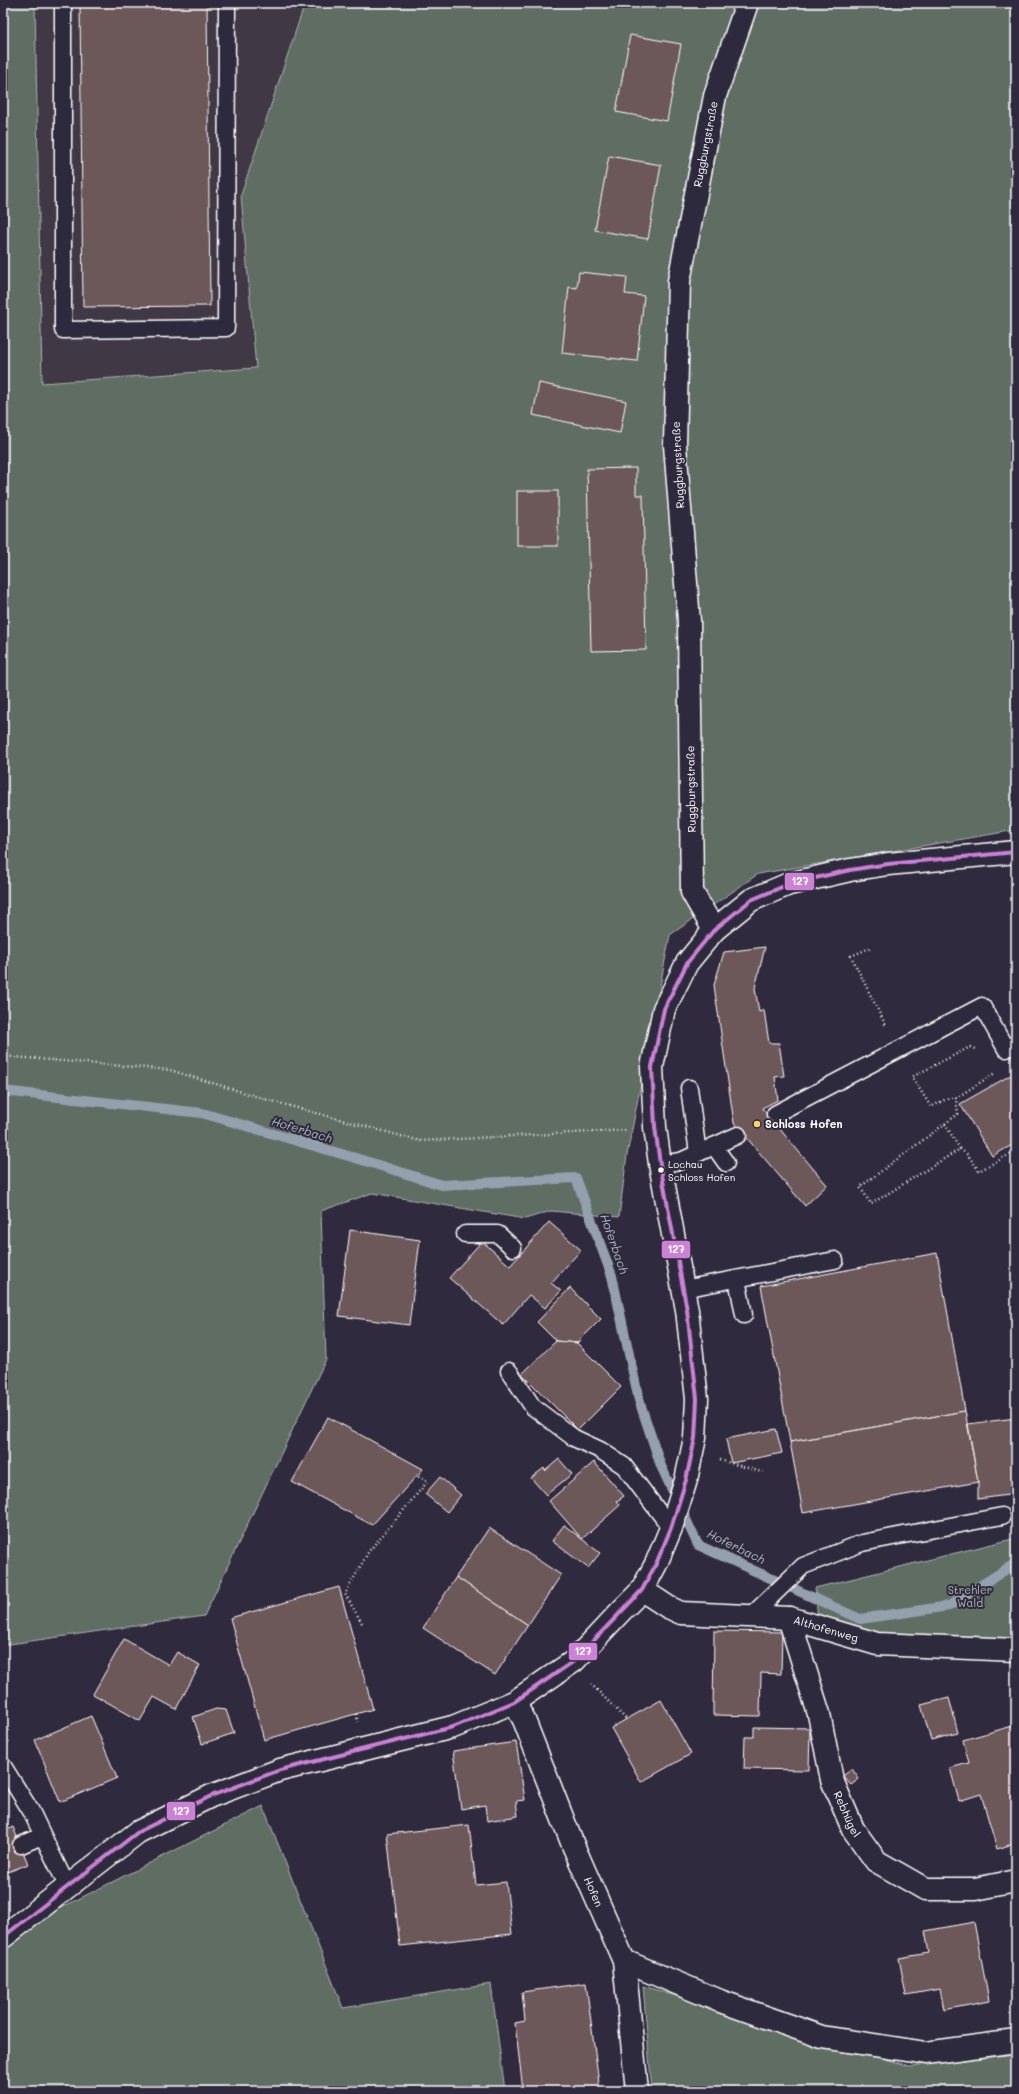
<svg xmlns="http://www.w3.org/2000/svg" width="1019" height="2094" font-family="Mali,sans-serif">
<style>
.built{fill:#413845}
.green{fill:#5e6d63;stroke:#aeb6b1}
.lines{fill:none;stroke-linecap:round;stroke-linejoin:round}
.stream{stroke:#95a0ae;stroke-width:10}
.building{fill:#6c5859;stroke:#fff}
.lane-casing{stroke:#fff;stroke-width:19}
.street-casing{stroke:#fff;stroke-width:25}
.secondary-casing{stroke:#fff;stroke-width:25}
.path{stroke:#fff;stroke-width:2.5;stroke-dasharray:1 3;stroke-linecap:butt}
.lane{stroke:#2f2a3d;stroke-width:16}
.street{stroke:#2f2a3d;stroke-width:22}
.secondary{stroke:#2f2a3d;stroke-width:22}
.bus-1-casing{stroke:#2f2a3d;stroke-width:7}
.bus-1{stroke:#cc80d6;stroke-width:4}
.poi-dot{fill:#ffd166;stroke:#2f2a3d;stroke-width:1.5}
.bus-dot{fill:#fff;stroke:#2f2a3d;stroke-width:1.5}
.labels{text-anchor:middle;stroke-width:4;stroke-linejoin:round;paint-order:stroke}
.bus-label{font-size:10px;fill:#fff;stroke:#2f2a3d;text-anchor:start}
.street-label{font-size:11px;fill:#fff;stroke:#2f2a3d}
.poi-label{font-size:11px;font-weight:bold;fill:#fff;stroke:#2f2a3d;text-anchor:start}
.park-label{font-size:11px;fill:#aeb6b1;stroke:#2f2a3d}
.water-label{font-size:12px;font-style:italic;fill:#afb7c2;stroke:#2f2a3d}
.line-badge{stroke:#2f2a3d;stroke-width:1.5}
.badge-label{font-size:11px;text-anchor:middle;font-weight:bold;fill:#fff}
</style>
<rect width="100%" height="100%" fill="#2f2a3d"/>
<filter id="ink" filterUnits="userSpaceOnUse"><feTurbulence type="fractalNoise" baseFrequency=".025" numOctaves="2"/><feDisplacementMap in="SourceGraphic" scale="8" xChannelSelector="R" yChannelSelector="G"/><feConvolveMatrix kernelMatrix="1 2 1 2 8 2 1 2 1" color-interpolation-filters="sRGB"/></filter>
<g filter="url(#ink)">
<path class="built" d="M 35,3 L 305,3 L 241,195 L 256,368 L 41,383 Z"/>
<g class="green">
<path d="M 3,3 L 35,3 L 42,383 L 256,368 L 241,195 L 305,3 L 1016,3 L 1016,830 L 758,874 L 670,935 L 627,1155 L 619,1217 L 551,1211 L 525,1219 L 372,1193 L 321,1211 L 326,1359 L 204,1616 L 3,1645 Z"/>
<path d="M 1016,1538 L 1016,1644 L 878,1637 L 818,1620 L 815,1588 Z"/>
<path d="M 263,1806 L 343,2008 L 491,1984 L 505,2091 L 3,2091 L 3,1937 Z"/>
<path d="M 643,1986 L 909,2066 L 1016,2054 L 1016,2091 L 652,2091 Z"/>
</g>
<g class="lines">
<path class="stream" d="M 3,1091 L 202,1113 L 362,1160 L 442,1185 L 576,1178 L 612,1276 L 639,1400 L 661,1466 L 698,1545 L 860,1619 L 949,1606 L 1016,1563"/>
</g>
<g class="building">
<path d="M 80,3 L 207,3 L 210,306 L 83,307 Z"/>
<path d="M 630,35 L 681,44 L 667,121 L 616,112 Z"/>
<path d="M 609,156 L 661,165 L 648,239 L 595,230 Z"/>
<path d="M 579,272 L 627,277 L 625,294 L 644,296 L 637,361 L 562,353 L 569,287 L 577,288 Z"/>
<path d="M 539,383 L 626,401 L 620,433 L 533,415 Z"/>
<path d="M 636,468 L 636,495 L 643,495 L 646,650 L 591,651 L 587,469 Z"/>
<rect x="517" y="491" width="41" height="55"/>
<path d="M 765,947 L 755,988 L 759,1012 L 764,1010 L 769,1043 L 779,1043 L 784,1076 L 775,1077 L 778,1100 L 762,1108 L 827,1185 L 805,1206 L 734,1123 L 714,985 L 724,952 Z"/>
<path d="M 1016,1072 L 1016,1143 L 992,1156 L 960,1104 Z"/>
<path d="M 549,1222 L 581,1250 L 551,1283 L 561,1291 L 545,1308 L 529,1295 L 503,1325 L 449,1278 L 482,1241 L 510,1266 Z"/>
<path d="M 350,1230 L 420,1240 L 409,1325 L 339,1316 Z"/>
<path d="M 937,1253 L 965,1411 L 790,1442 L 761,1286 Z"/>
<path d="M 570,1288 L 601,1319 L 577,1343 L 556,1341 L 537,1322 Z"/>
<path d="M 556,1341 L 577,1343 L 621,1387 L 578,1430 L 522,1374 Z"/>
<path d="M 965,1411 L 978,1482 L 803,1513 L 790,1442 Z"/>
<path d="M 328,1417 L 423,1469 L 372,1525 L 292,1482 Z"/>
<path d="M 1016,1418 L 1016,1494 L 978,1499 L 978,1482 L 968,1424 Z"/>
<path d="M 776,1429 L 782,1453 L 731,1463 L 726,1439 Z"/>
<path d="M 559,1459 L 572,1474 L 546,1495 L 531,1478 L 544,1468 L 545,1471 Z"/>
<path d="M 594,1462 L 624,1496 L 617,1501 L 620,1505 L 582,1539 L 549,1501 Z"/>
<path d="M 440,1477 L 461,1495 L 447,1512 L 425,1494 Z"/>
<path d="M 564,1525 L 600,1553 L 588,1568 L 552,1541 Z"/>
<path d="M 489,1528 L 561,1575 L 528,1625 L 456,1577 Z"/>
<path d="M 456,1577 L 528,1625 L 495,1675 L 423,1628 Z"/>
<path d="M 339,1587 L 373,1709 L 264,1740 L 230,1618 Z"/>
<path d="M 714,1631 L 782,1632 L 781,1674 L 761,1673 L 760,1716 L 713,1715 Z"/>
<path d="M 124,1639 L 169,1665 L 177,1652 L 200,1665 L 176,1709 L 154,1697 L 140,1721 L 93,1694 Z"/>
<path d="M 949,1698 L 958,1733 L 931,1740 L 921,1705 Z"/>
<path d="M 661,1700 L 691,1754 L 641,1782 L 611,1728 Z"/>
<path d="M 216,1709 L 226,1710 L 234,1733 L 202,1744 L 193,1717 Z"/>
<path d="M 91,1716 L 117,1778 L 60,1802 L 35,1740 Z"/>
<path d="M 1016,1725 L 1016,1843 L 997,1849 L 981,1794 L 959,1801 L 950,1768 L 969,1763 L 963,1740 Z"/>
<path d="M 754,1727 L 810,1728 L 809,1770 L 744,1769 L 745,1737 L 754,1737 Z"/>
<path d="M 516,1742 L 525,1800 L 516,1801 L 518,1816 L 487,1821 L 485,1805 L 461,1809 L 453,1751 Z"/>
<path d="M 852,1769 L 859,1779 L 851,1785 L 843,1776 Z"/>
<path d="M 469,1825 L 476,1885 L 506,1882 L 512,1934 L 400,1946 L 387,1834 Z"/>
<path d="M 13,1827 L 28,1864 L 3,1874 L 3,1832 Z"/>
<path d="M 974,1922 L 989,2001 L 944,2010 L 940,1989 L 906,1995 L 899,1958 L 929,1953 L 925,1931 Z"/>
<path d="M 586,1983 L 600,2091 L 523,2091 L 515,2023 L 525,2021 L 522,1992 Z"/>
</g>
<g class="lines">
<g class="lane-casing">
<g id="lane">
<path d="M 63,3 L 63,330 L 226,328 L 227,3"/>
<path d="M 689,1088 L 698,1153"/>
<path d="M 775,1114 L 982,1006 L 1006,1049 L 1016,1044"/>
<path d="M 714,1146 L 726,1163"/>
<path d="M 660,1164 L 681,1161 L 738,1135"/>
<path d="M 465,1234 L 498,1234 L 513,1248"/>
<path d="M 737,1279 L 744,1315"/>
<path d="M 683,1289 L 835,1260"/>
<path d="M 509,1371 L 533,1407 L 574,1438 L 600,1450 L 624,1466 L 671,1528"/>
<path d="M 750,1617 L 803,1566 L 862,1543 L 1002,1516"/>
<path d="M 3,1766 L 31,1811 L 67,1886"/>
<path d="M 21,1845 L 42,1836"/>
</g>
</g>
<g class="street-casing">
<g id="street">
<path id="s1" d="M 714,930 L 692,892 L 689,621 L 675,445 L 679,281 L 715,96 L 747,3"/>
<path id="s2" d="M 642,1590 L 668,1607 L 681,1613 L 789,1618 L 877,1644 L 1016,1650"/>
<path id="s3" d="M 789,1618 L 819,1714 L 832,1780 L 853,1829 L 876,1861 L 925,1889 L 975,1889 L 1016,1881"/>
<path id="s4" d="M 514,1702 L 524,1720 L 573,1845 L 624,1961 L 637,2091"/>
<path d="M 624,1961 L 720,2001 L 822,2037 L 926,2053 L 1016,2041"/>
</g>
</g>
<g class="secondary-casing">
<path id="secondary" d="M 3,1937 L 138,1832 L 211,1796 L 280,1770 L 453,1727 L 514,1702 L 574,1661 L 622,1610 L 642,1590 L 656,1564 L 671,1528 L 686,1480 L 695,1438 L 697,1399 L 687,1310 L 660,1164 L 655,1127 L 652,1067 L 664,1009 L 687,963 L 714,930 L 751,900 L 789,884 L 850,870 L 888,864 L 1016,852"/>
</g>
<g class="path">
<path d="M 870,948 L 851,956 L 886,1026"/>
<path d="M 3,1056 L 170,1070 L 268,1100 L 420,1141 L 628,1130"/>
<path d="M 956,1098 L 948,1098 L 931,1107 L 912,1077 L 970,1047 L 975,1049"/>
<path d="M 945,1124 L 960,1149 L 871,1204 L 860,1187 L 958,1114 L 956,1098 L 995,1073"/>
<path d="M 960,1149 L 968,1155 L 979,1171 L 1016,1151"/>
<path d="M 720,1460 L 765,1473"/>
<path d="M 362,1623 L 345,1594 L 369,1551 L 428,1481 L 417,1476"/>
<path d="M 591,1684 L 626,1719"/>
<path d="M 356,1714 L 358,1722"/>
</g>
<use href="#lane" class="lane"/>
<use href="#street" class="street"/>
<use href="#secondary" class="secondary"/>
<g class="bus-1-casing">
<path id="bus-1" d="M 3,1937 L 138,1832 L 211,1796 L 280,1770 L 453,1727 L 514,1702 L 574,1661 L 642,1590 L 656,1564 L 671,1528 L 686,1480 L 695,1438 L 697,1399 L 687,1310 L 660,1164 L 655,1127 L 652,1067 L 664,1009 L 687,963 L 714,930 L 751,900 L 789,884 L 850,870 L 888,864 L 1016,852"/>
</g>
<use href="#bus-1" class="bus-1"/>
</g>
</g>
<circle class="poi-dot" cx="757" cy="1124" r="4"/>
<circle class="bus-dot" cx="661" cy="1170" r="3.5"/>
<g class="labels">
<g class="bus-label">
<text x="668" y="1168">Lochau<tspan x="668" dy="13">Schloss Hofen</tspan></text>
</g>
<g class="street-label">
<text dy="4" stroke="none"><textPath href="#s1" startOffset="795">Ruggburgstraße</textPath></text>
<text transform="translate(678 465) rotate(-93)" y="4">Ruggburgstraße</text>
<text transform="translate(691 789) rotate(-91)" y="4">Ruggburgstraße</text>
<text dy="4" stroke="none"><textPath href="#s2" startOffset="192">Althofenweg</textPath></text>
<text dy="4" stroke="none"><textPath href="#s3" startOffset="205">Rebhügel</textPath></text>
<text dy="4" stroke="none"><textPath href="#s4" startOffset="206">Hofen</textPath></text>
</g>
<g class="poi-label">
<text x="765" y="1128">Schloss Hofen</text>
</g>
<g class="park-label">
<text x="970" y="1594">Strehler<tspan x="970" dy="13">Wald</tspan></text>
</g>
<g class="water-label">
<text transform="translate(302 1130) rotate(17)" y="4">Hoferbach</text>
<text transform="translate(614 1244) rotate(71)" y="4">Hoferbach</text>
<text transform="translate(736 1547) rotate(26)" y="4">Hoferbach</text>
</g>
</g>
<g class="line-badge">
<rect x="784" y="872" width="31" height="19" rx="4" fill="#cc80d6"/>
<rect x="661" y="1240" width="30" height="19" rx="4" fill="#cc80d6"/>
<rect x="568" y="1642" width="30" height="19" rx="4" fill="#cc80d6"/>
<rect x="166" y="1801" width="30" height="20" rx="4" fill="#cc80d6"/>
</g>
<g class="badge-label">
<text x="800" y="885">127</text>
<text x="676" y="1253">127</text>
<text x="583" y="1655">127</text>
<text x="181" y="1815">127</text>
</g>
<rect width="1019" height="2094" fill="none" stroke="#2f2a3d" stroke-width="16"/>
<rect x="8" y="8" width="1003" height="2078" fill="none" stroke="#fff" stroke-width="1.5" filter="url(#ink)"/>
</svg>
